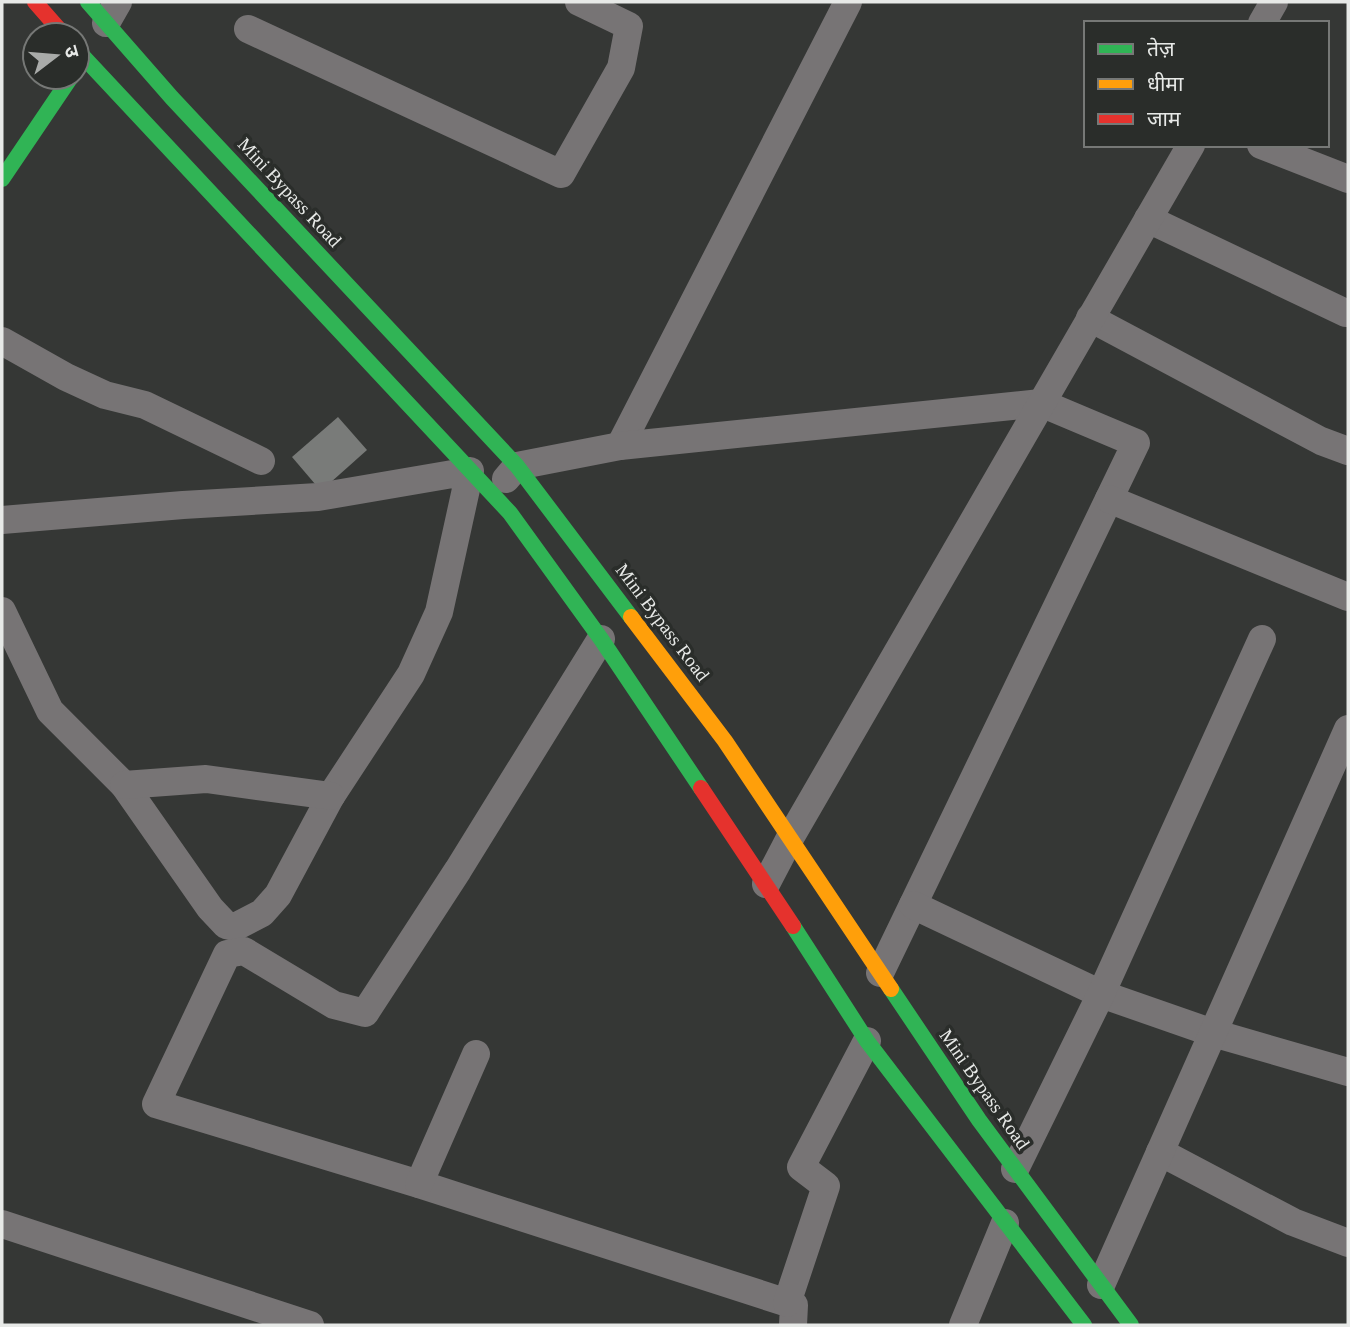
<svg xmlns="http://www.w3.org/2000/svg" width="1350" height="1327" font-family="'Times New Roman','Noto Sans Devanagari',serif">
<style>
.building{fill:#797b79}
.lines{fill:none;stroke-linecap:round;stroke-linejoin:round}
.street{stroke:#777475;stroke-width:28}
.fast{stroke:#30b455;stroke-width:16}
.slow{stroke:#ff9f0a;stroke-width:16}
.jam{stroke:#e5322d;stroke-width:16}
.labels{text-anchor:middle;stroke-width:7;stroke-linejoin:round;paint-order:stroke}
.street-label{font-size:19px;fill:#e7e9e7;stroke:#2a2d2a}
</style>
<rect width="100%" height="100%" fill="#353735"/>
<path class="building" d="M 338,417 L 367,450 L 321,491 L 292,457 Z"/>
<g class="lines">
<g class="street">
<path d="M 106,23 L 118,2"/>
<path d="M 1262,23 L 1274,2"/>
<path d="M 248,29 L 561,174 L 621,68 L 629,26 L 579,2"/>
<path d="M 1261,145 L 1348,179"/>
<path d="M 1148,219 L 1346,313"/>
<path d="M 1090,318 L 1321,441 L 1348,451"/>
<path d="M 2,341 L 66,377 L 105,395 L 145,405 L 261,461"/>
<path d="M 620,446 L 848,2"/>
<path d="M 506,479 L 517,466 L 620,446 L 1041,403 L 1136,443 L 880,973"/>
<path d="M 1109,499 L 1348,597"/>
<path d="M 2,520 L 183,505 L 318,497 L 470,471 L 439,612 L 411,674 L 331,796 L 278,895 L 262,913 L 235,927 L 226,925 L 210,908 L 124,785 L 50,711 L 2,611"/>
<path d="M 601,639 L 458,870 L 365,1013 L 334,1005 L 244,951 L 227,954 L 156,1104 L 419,1184 L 794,1305 L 793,1325"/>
<path d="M 124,785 L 206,779 L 331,796"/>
<path d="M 766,884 L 790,838 L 1191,145"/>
<path d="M 913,905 L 1101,994 L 1213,1033 L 1348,1072"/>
<path d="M 1160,1152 L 1293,1222 L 1348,1243"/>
<path d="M 1015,1169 L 1101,994 L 1262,639"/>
<path d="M 419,1184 L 476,1054"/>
<path d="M 2,1224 L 310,1325"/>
<path d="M 1101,1285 L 1348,729"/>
<path d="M 787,1303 L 826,1186 L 801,1167 L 867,1041"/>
<path d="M 963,1325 L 1005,1223"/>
</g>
<g class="fast">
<path d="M 88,2 L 172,98 L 517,466 L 631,617"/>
<path d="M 77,50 L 510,513 L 601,639 L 701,788"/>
<path d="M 2,179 L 71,77"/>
<path d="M 793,926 L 867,1041 L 1084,1325"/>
<path d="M 891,989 L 979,1120 L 1131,1325"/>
</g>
<path class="slow" d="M 631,617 L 725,741 L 891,989"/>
<g class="jam">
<path d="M 35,2 L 64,35"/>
<path d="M 701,788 L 793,926"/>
</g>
</g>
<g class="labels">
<g class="street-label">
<text transform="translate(290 192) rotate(47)" y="7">Mini Bypass Road</text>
<text transform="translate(663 622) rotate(53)" y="7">Mini Bypass Road</text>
<text transform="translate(985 1089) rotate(55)" y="7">Mini Bypass Road</text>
</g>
</g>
<rect width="1350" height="1327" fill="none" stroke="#e7e9e7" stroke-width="7"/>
<rect x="1084" y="21" width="245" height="126" fill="#2a2d2a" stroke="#767876" stroke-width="2"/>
<rect x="1098" y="44" width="35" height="10" fill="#30b455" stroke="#767876" stroke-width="2"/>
<text x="1147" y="56" font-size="21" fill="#e7e9e7">तेज़</text>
<rect x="1098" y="79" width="35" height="10" fill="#ff9f0a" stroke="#767876" stroke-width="2"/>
<text x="1147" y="91" font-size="21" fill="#e7e9e7">धीमा</text>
<rect x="1098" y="114" width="35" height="10" fill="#e5322d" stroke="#767876" stroke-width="2"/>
<text x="1147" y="126" font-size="21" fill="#e7e9e7">जाम</text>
<g transform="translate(56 56) rotate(74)"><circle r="33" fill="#2a2d2a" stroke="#767876" stroke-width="2"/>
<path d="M0-5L12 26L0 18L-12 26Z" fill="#a9aba9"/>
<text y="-10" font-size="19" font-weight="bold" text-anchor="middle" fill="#e7e9e7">उ</text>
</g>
</svg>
